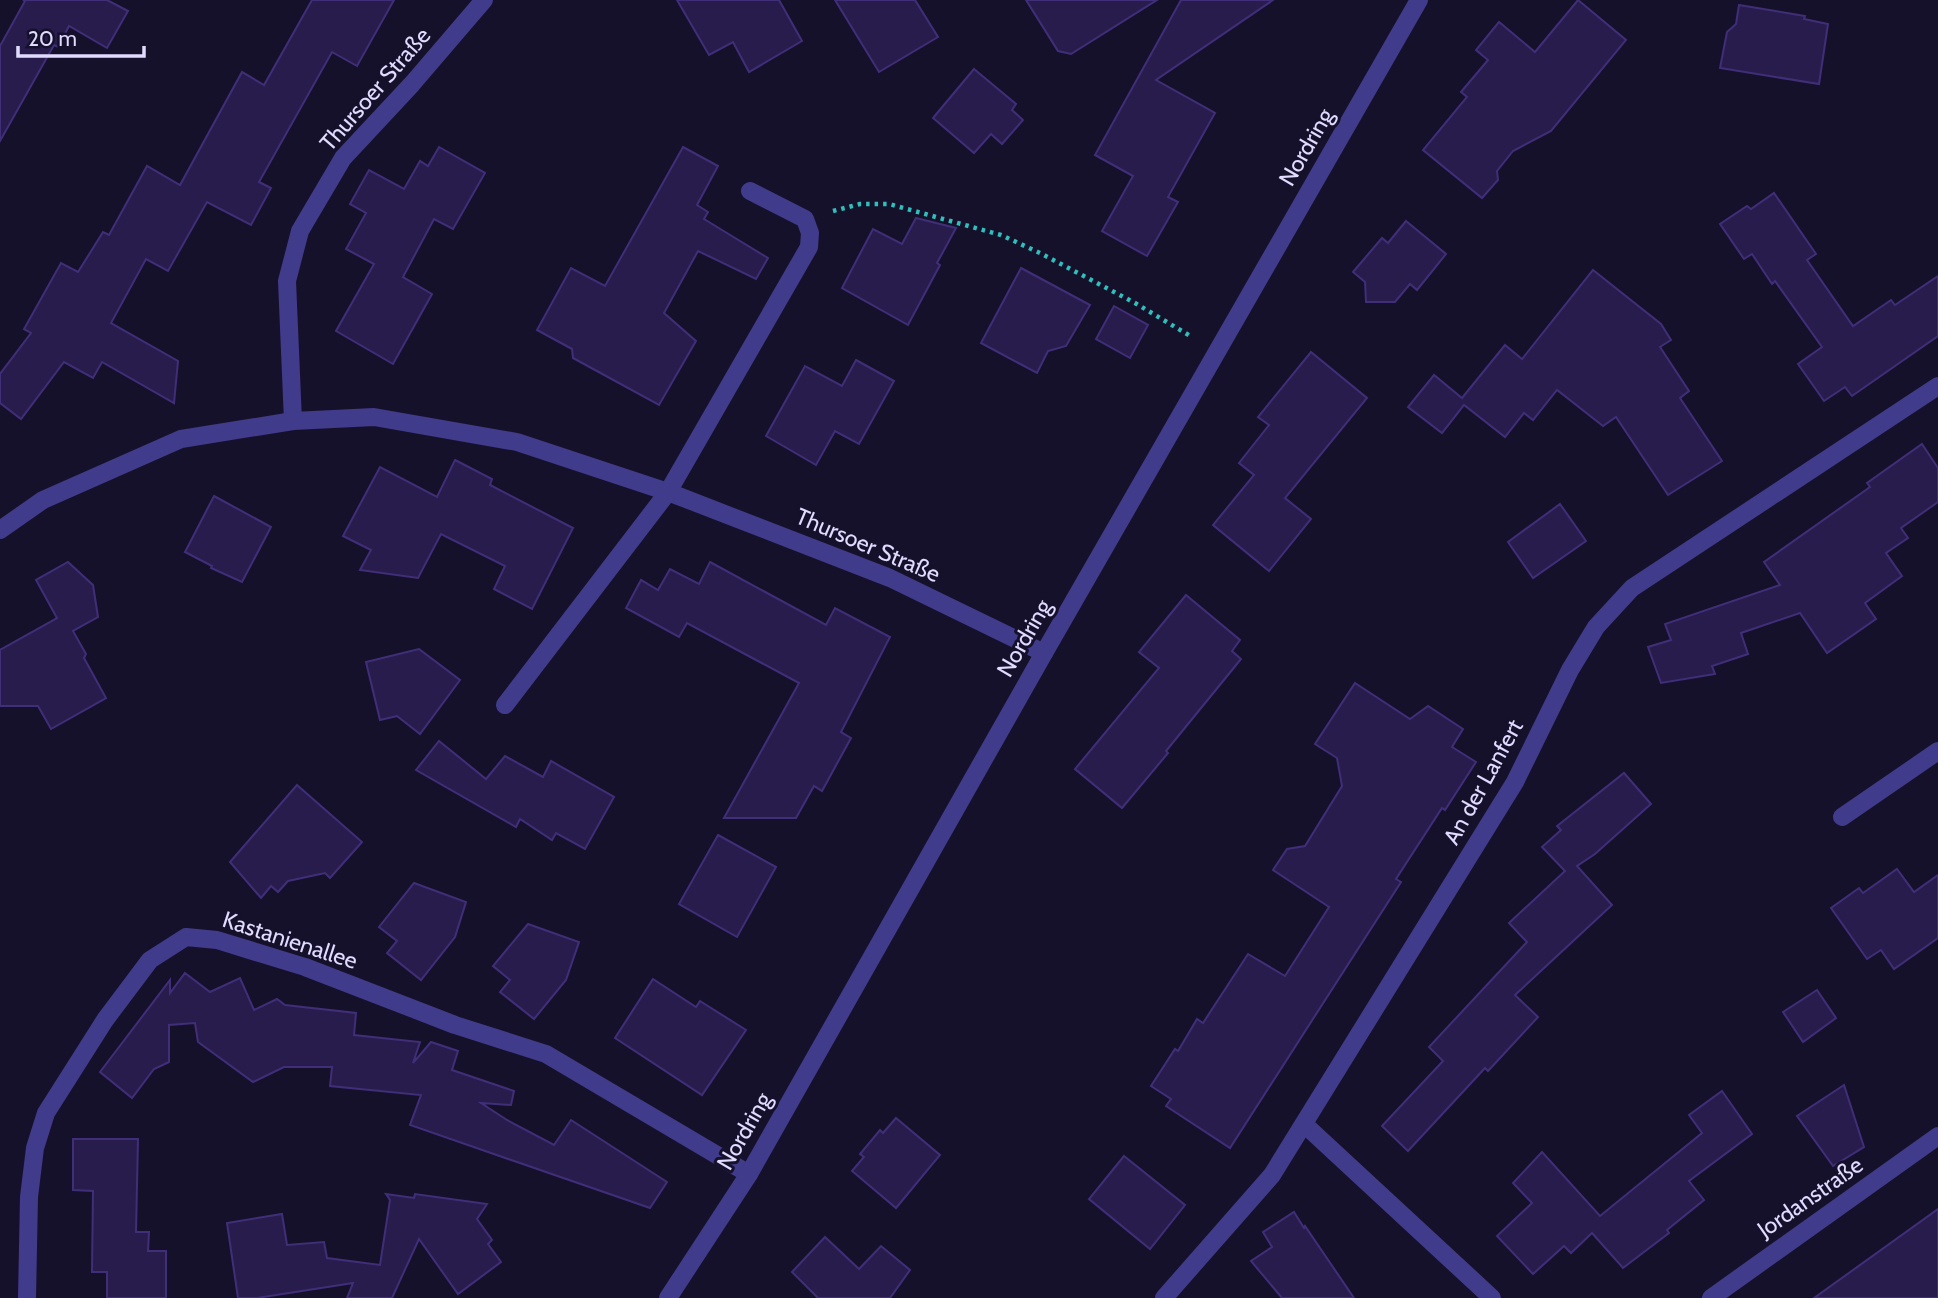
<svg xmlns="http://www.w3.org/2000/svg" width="1938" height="1298" font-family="Cabin,sans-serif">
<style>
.building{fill:#281c4d;stroke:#402e79;stroke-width:2}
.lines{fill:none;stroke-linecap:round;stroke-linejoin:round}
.path{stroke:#2fbfbc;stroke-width:4.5;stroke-dasharray:3.5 5;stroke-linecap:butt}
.street{stroke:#413b8b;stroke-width:18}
.labels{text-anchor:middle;stroke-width:6;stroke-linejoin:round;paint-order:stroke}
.street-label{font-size:23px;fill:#e1dbff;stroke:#16112b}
</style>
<rect width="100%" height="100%" fill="#16112b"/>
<g class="building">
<path d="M 23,0 L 107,0 L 128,11 L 107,48 L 69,26 L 58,47 L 54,45 L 0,141 L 0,46 L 25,1 Z"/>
<path d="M 312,0 L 394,0 L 357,66 L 332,52 L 259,182 L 271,188 L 251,225 L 207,202 L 168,271 L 146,259 L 111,323 L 178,361 L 174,403 L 102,362 L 93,378 L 64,362 L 21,419 L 0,403 L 0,374 L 31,333 L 24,329 L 61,263 L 78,272 L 103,232 L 109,235 L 147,166 L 180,185 L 242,72 L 264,85 Z"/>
<path d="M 677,0 L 779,0 L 802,41 L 749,72 L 733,42 L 709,55 Z"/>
<path d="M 835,0 L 915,0 L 938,37 L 879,72 Z"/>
<path d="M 1026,0 L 1157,0 L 1071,54 L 1058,51 Z"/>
<path d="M 1181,0 L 1273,0 L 1156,80 L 1215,113 L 1168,197 L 1178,202 L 1147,256 L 1102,231 L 1133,176 L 1095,155 Z"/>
<path d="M 1578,0 L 1626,40 L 1551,131 L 1513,151 L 1497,171 L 1498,180 L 1482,198 L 1423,150 L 1467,97 L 1461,92 L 1488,60 L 1476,50 L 1499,22 L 1535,52 Z"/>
<path d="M 1739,5 L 1805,16 L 1804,19 L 1828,24 L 1819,84 L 1720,68 L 1727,32 L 1736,24 Z"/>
<path d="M 974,69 L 1016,104 L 1012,110 L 1023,120 L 1002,144 L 991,134 L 974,153 L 933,118 Z"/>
<path d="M 439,147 L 485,173 L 453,229 L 434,219 L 403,277 L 432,294 L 393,364 L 336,331 L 374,264 L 346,249 L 366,213 L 350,204 L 369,170 L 404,189 L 420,161 L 428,166 Z"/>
<path d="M 683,147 L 718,166 L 697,205 L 708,212 L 704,219 L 768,258 L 756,279 L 698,251 L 664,313 L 696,341 L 659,405 L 573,358 L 572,349 L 537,330 L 571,268 L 605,286 Z"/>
<path d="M 1774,193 L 1816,254 L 1807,260 L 1853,326 L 1891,300 L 1895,305 L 1938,276 L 1938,336 L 1852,396 L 1845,387 L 1824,401 L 1798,364 L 1822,347 L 1775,281 L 1772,284 L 1752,254 L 1744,259 L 1720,224 L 1747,206 L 1751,209 Z"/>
<path d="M 916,218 L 956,228 L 937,263 L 940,265 L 908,325 L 842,288 L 873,229 L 902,244 Z"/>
<path d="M 1406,221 L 1446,254 L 1417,290 L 1410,284 L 1395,302 L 1366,302 L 1365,282 L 1353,272 L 1382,238 L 1388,243 Z"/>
<path d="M 1021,268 L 1090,305 L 1066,346 L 1048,351 L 1037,373 L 981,343 Z"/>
<path d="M 1593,270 L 1661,324 L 1671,340 L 1660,347 L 1689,391 L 1680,398 L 1722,461 L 1668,495 L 1616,417 L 1603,426 L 1557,390 L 1533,420 L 1524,413 L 1505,437 L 1464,405 L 1442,433 L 1408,407 L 1434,375 L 1462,398 L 1505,345 L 1522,359 Z"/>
<path d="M 1114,306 L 1148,325 L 1130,358 L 1096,339 Z"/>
<path d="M 1311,352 L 1367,398 L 1285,498 L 1311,519 L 1269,571 L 1213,525 L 1254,475 L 1239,463 L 1269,425 L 1258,417 Z"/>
<path d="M 856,360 L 894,381 L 859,444 L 835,431 L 816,465 L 766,436 L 805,366 L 842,386 Z"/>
<path d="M 1922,444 L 1938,468 L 1938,502 L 1901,528 L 1908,538 L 1886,553 L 1902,576 L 1865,603 L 1876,619 L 1827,653 L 1800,613 L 1741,633 L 1748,654 L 1712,666 L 1715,674 L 1661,683 L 1648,647 L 1671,640 L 1665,624 L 1780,585 L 1764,562 L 1870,487 L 1867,483 Z"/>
<path d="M 455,460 L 492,479 L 490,485 L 573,528 L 532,609 L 494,589 L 505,566 L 441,534 L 418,578 L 360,570 L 371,550 L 343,536 L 380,467 L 437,497 Z"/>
<path d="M 214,496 L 271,527 L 242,582 L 211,568 L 212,566 L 185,552 Z"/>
<path d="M 1560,504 L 1586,541 L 1533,578 L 1508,542 Z"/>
<path d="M 68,562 L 93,585 L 98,617 L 73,631 L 86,654 L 84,658 L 106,698 L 51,729 L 38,706 L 0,706 L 0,650 L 57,618 L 36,580 Z"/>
<path d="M 710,562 L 826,625 L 835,608 L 890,637 L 841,732 L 851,738 L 822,791 L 814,786 L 796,818 L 724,818 L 799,683 L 687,623 L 679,637 L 626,608 L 641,580 L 658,590 L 670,569 L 699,584 Z"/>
<path d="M 1186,595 L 1240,640 L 1232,651 L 1241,659 L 1166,751 L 1168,753 L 1122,808 L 1075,769 L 1159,668 L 1139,652 Z"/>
<path d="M 419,649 L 460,680 L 420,734 L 397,716 L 380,720 L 366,662 Z"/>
<path d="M 1355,683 L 1410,719 L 1428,706 L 1463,729 L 1452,747 L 1476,762 L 1445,810 L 1442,808 L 1396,879 L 1401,882 L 1230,1148 L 1166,1106 L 1171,1099 L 1151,1086 L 1175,1049 L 1178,1051 L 1197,1019 L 1203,1023 L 1248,954 L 1285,976 L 1329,907 L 1273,870 L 1287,849 L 1305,846 L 1342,786 L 1337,758 L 1315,744 Z"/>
<path d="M 439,741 L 486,779 L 505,756 L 543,777 L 551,761 L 614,797 L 585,849 L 556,833 L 552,840 L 520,819 L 516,827 L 416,770 Z"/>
<path d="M 1624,773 L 1651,804 L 1595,854 L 1577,866 L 1612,905 L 1515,995 L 1538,1017 L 1488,1071 L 1485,1068 L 1408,1151 L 1382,1126 L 1443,1061 L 1429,1047 L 1527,942 L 1509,923 L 1565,871 L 1542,847 L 1561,830 L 1557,826 Z"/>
<path d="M 297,785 L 362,842 L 330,878 L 325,873 L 288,881 L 278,892 L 271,886 L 261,898 L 230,862 Z"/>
<path d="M 718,835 L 776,867 L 737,937 L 679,904 Z"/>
<path d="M 1897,869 L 1914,892 L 1938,875 L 1938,938 L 1894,969 L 1881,950 L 1867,959 L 1831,908 L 1859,888 L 1863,893 Z"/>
<path d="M 414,883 L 466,902 L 455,937 L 421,980 L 387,953 L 397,941 L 379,927 Z"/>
<path d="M 528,924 L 579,942 L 566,980 L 534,1019 L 500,992 L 510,980 L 493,966 Z"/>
<path d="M 185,973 L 210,992 L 240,978 L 254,1010 L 277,999 L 285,1005 L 356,1013 L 354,1035 L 420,1042 L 413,1063 L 431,1042 L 458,1051 L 452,1070 L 514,1091 L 511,1105 L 481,1103 L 507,1120 L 554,1145 L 571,1120 L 667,1182 L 650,1208 L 410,1125 L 421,1095 L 330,1086 L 332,1067 L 284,1067 L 253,1082 L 198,1042 L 195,1023 L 169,1025 L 169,1062 L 154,1069 L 132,1098 L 100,1072 L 170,980 L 170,993 Z"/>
<path d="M 653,979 L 696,1007 L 700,1001 L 746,1030 L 702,1095 L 615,1038 Z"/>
<path d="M 1817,990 L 1836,1018 L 1803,1042 L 1783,1012 Z"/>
<path d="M 1844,1085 L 1864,1147 L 1833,1166 L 1797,1116 Z"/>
<path d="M 1722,1091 L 1752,1134 L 1689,1181 L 1704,1200 L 1667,1230 L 1669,1233 L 1623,1268 L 1592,1233 L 1571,1253 L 1564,1246 L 1533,1274 L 1497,1236 L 1532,1203 L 1513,1183 L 1542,1152 L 1600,1216 L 1702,1133 L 1689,1115 Z"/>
<path d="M 896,1118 L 940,1155 L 896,1208 L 852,1171 L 864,1157 L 860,1154 L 880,1130 L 883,1133 Z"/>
<path d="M 73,1139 L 138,1139 L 136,1232 L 149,1232 L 148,1251 L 166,1251 L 166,1298 L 107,1298 L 107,1272 L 92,1272 L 93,1191 L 73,1190 Z"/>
<path d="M 1124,1156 L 1185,1205 L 1150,1249 L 1089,1199 Z"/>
<path d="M 386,1194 L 414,1198 L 415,1194 L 487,1204 L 477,1219 L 492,1240 L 488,1244 L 501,1262 L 458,1294 L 419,1239 L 392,1298 L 347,1298 L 353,1283 L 257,1298 L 238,1298 L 227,1223 L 282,1214 L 287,1245 L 324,1242 L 327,1258 L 380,1265 L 390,1200 Z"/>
<path d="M 1938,1209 L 1938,1298 L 1814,1298 Z"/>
<path d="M 1294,1212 L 1304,1228 L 1305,1226 L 1354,1298 L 1282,1298 L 1251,1261 L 1272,1247 L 1263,1232 Z"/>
<path d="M 825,1237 L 859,1269 L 881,1246 L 910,1270 L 890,1298 L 818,1298 L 792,1272 Z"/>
</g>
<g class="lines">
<path class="path" d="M 833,211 L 860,204 L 889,204 L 1001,235 L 1040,253 L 1135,303 L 1192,337"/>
<g class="street">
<path d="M 293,421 L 287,281 L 300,231 L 343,158 L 412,84 L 484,0"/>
<path d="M 0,530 L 43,500 L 181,439 L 293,421 L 374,417 L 517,442 L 668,492 L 890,578 L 1044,653"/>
<path d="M 505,705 L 668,492 L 809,247 L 810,233 L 805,219 L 750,191"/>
<path d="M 1842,817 L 1938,751"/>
<path d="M 1304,1124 L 1492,1298"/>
<path d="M 27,1298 L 29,1197 L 35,1148 L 46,1113 L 105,1020 L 150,960 L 186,937 L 217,940 L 305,967 L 455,1025 L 546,1054 L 749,1174"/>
<path d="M 668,1298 L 749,1174 L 1044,653 L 1419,0"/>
<path d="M 1164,1298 L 1272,1175 L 1515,782 L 1570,670 L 1596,627 L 1632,588 L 1938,386"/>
<path d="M 1711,1298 L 1938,1136"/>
</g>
</g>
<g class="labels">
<g class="street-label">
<text transform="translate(375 89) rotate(-49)" y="8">Thursoer Straße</text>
<text transform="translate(1306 147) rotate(-60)" y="8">Nordring</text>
<text transform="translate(868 545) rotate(23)" y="8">Thursoer Straße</text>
<text transform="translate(1024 638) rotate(-60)" y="8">Nordring</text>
<text transform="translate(1483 782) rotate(-61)" y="8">An der Lanfert</text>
<text transform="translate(290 940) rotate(18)" y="8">Kastanienallee</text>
<text transform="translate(744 1131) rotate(-60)" y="8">Nordring</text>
<text transform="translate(1810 1197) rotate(-35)" y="8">Jordanstraße</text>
</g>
</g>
<path d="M18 46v10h126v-10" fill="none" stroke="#e1dbff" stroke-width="3.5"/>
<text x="28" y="46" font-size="21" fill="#e1dbff" stroke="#16112b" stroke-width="5" paint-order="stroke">20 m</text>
</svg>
